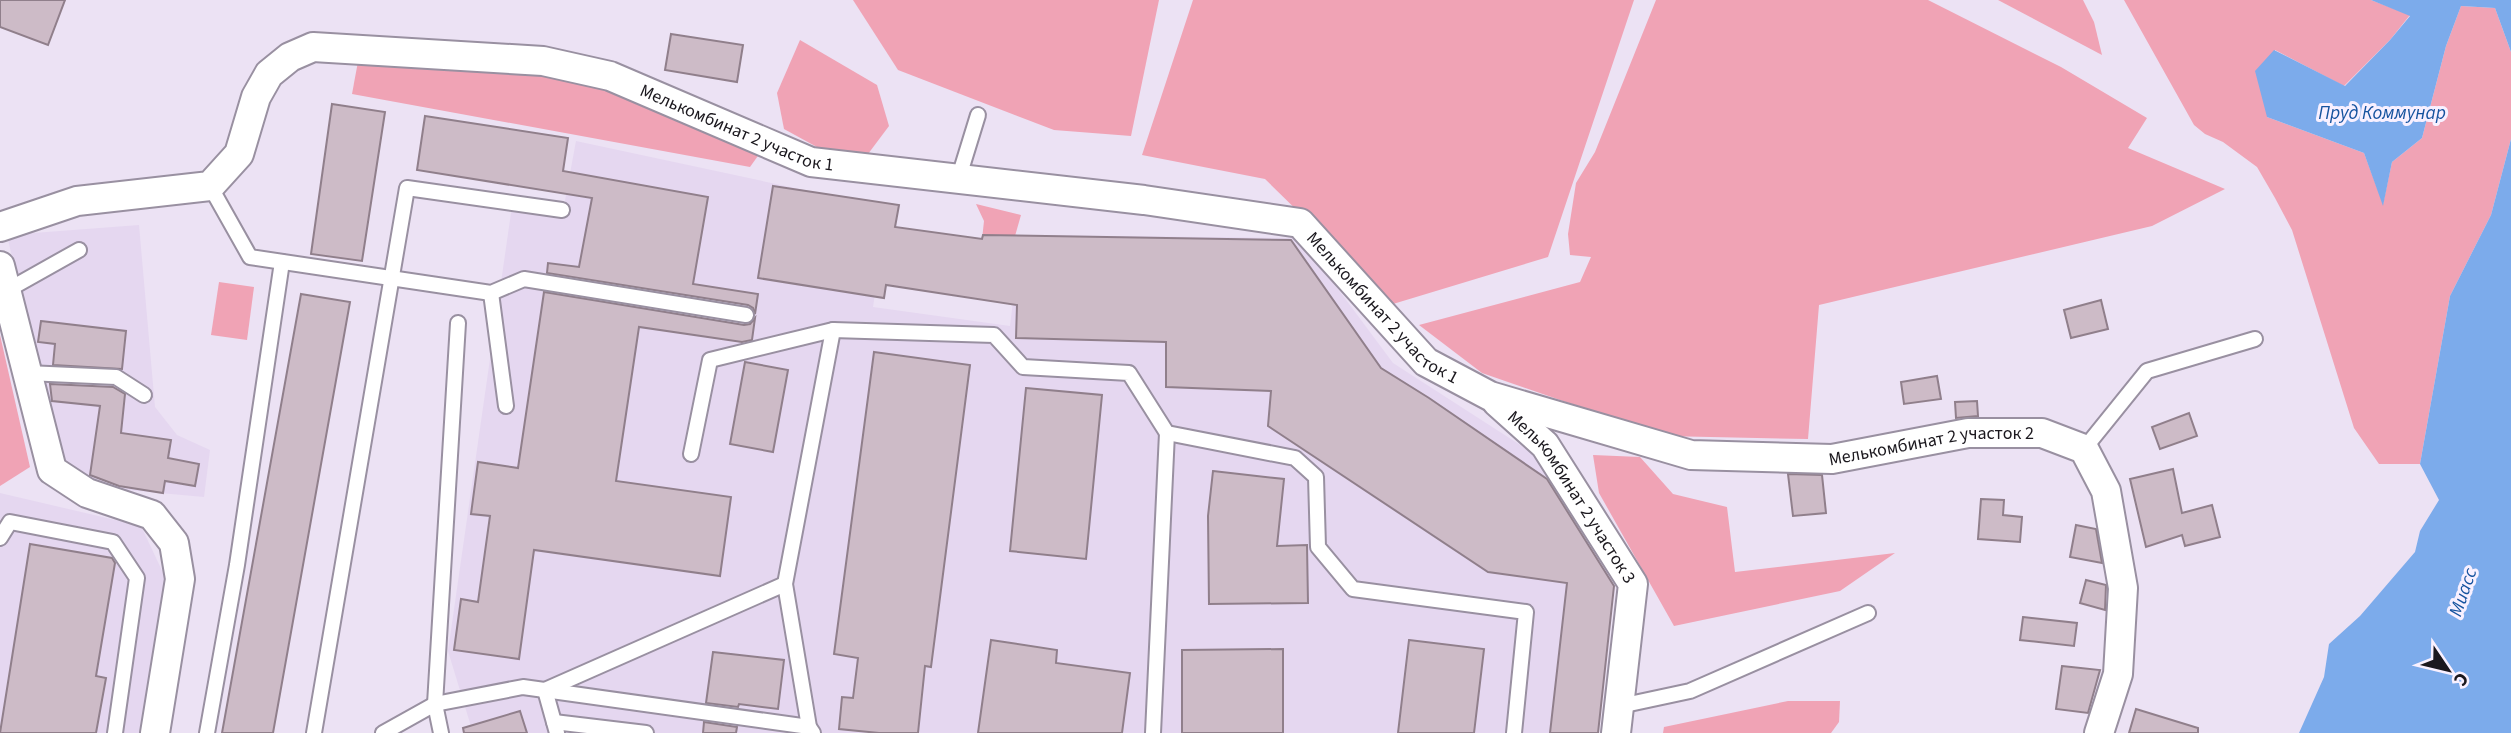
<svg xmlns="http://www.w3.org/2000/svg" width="2511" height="733" font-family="'Source Sans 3',sans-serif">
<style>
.built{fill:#e5d7f0}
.green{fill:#f0a3b5}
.water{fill:#7cabeb}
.building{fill:#cdbbc7;stroke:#907f8b;stroke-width:2}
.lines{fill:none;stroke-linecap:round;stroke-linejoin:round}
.service-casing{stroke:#9990a1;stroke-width:18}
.minor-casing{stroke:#9990a1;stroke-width:32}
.service{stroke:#fff;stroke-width:14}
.minor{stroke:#fff;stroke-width:28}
.labels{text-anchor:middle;stroke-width:6;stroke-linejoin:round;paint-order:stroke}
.street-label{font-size:18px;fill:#1b181e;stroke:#f8f0ff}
.water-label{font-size:19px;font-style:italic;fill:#16539f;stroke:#f8f0ff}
</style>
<rect width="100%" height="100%" fill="#ece2f4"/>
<g class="built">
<path d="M 576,141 L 888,208 L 873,307 L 1010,326 L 1021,235 L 1300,238 L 1393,363 L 1556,468 L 1612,571 L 1594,733 L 473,733 L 448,651 L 513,199 L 564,206 Z"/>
<path d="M 139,225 L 155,407 L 177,435 L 210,450 L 204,497 L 83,486 L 59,464 L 7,235 Z"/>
<path d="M 0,493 L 141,526 L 165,577 L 139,733 L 0,733 Z"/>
</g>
<g class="green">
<path d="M 853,0 L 1159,0 L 1131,136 L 1054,130 L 898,70 Z"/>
<path d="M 1193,0 L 1634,0 L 1548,257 L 1393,304 L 1265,179 L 1142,155 Z"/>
<path d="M 1656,0 L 1928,0 L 2061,67 L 2147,118 L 2128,148 L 2225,189 L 2152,226 L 1819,305 L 1808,439 L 1664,436 L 1482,373 L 1419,325 L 1580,282 L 1591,257 L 1570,255 L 1568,234 L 1576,183 L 1595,152 Z"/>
<path d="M 1998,0 L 2083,0 L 2094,22 L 2102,55 Z"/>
<path d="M 2124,0 L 2371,0 L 2410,15 L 2390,40 L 2344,86 L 2275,50 L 2267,117 L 2364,153 L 2383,204 L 2392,162 L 2422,138 L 2446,46 L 2461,6 L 2495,8 L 2511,52 L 2511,139 L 2491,215 L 2450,296 L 2420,464 L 2379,464 L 2354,428 L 2292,230 L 2275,198 L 2257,167 L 2223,142 L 2205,134 L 2194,125 Z"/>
<path d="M 800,40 L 877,85 L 889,126 L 868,154 L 837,158 L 784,129 L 777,93 Z"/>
<path d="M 359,56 L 592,81 L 760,153 L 750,167 L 352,94 Z"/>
<path d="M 976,204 L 1021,215 L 1015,236 L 981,249 L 984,221 Z"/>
<path d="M 219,282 L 254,287 L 247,340 L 211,335 Z"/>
<path d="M 0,335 L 30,467 L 0,486 Z"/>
<path d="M 1593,455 L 1640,457 L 1673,494 L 1727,507 L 1735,572 L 1895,553 L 1840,591 L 1674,626 L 1599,493 Z"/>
<path d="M 1788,701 L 1840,701 L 1839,722 L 1831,733 L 1663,733 L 1664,727 Z"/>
</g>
<g class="water">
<path d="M 2371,0 L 2511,0 L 2511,52 L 2495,8 L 2461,6 L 2446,46 L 2422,138 L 2392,162 L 2383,206 L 2364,153 L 2267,117 L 2255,71 L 2274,50 L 2345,86 L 2390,40 L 2410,16 Z"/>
<path d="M 2511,139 L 2511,733 L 2299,733 L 2324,677 L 2329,644 L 2360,616 L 2415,552 L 2420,531 L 2439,500 L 2420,464 L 2450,296 L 2491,215 Z"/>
</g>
<g class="building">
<path d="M 0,0 L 65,0 L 48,45 L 0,27 Z"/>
<path d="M 671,34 L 743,45 L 737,82 L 665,70 Z"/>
<path d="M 332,104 L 385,112 L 362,261 L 311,254 Z"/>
<path d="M 425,116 L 568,138 L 563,171 L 708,197 L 693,284 L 758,294 L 755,314 L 753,308 L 748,305 L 547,273 L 548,263 L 579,267 L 592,198 L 417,170 Z"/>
<path d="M 773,186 L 899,205 L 895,227 L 982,239 L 983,235 L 1291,240 L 1381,368 L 1429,398 L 1547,479 L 1614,586 L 1598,733 L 1550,733 L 1567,583 L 1488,572 L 1268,426 L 1271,391 L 1166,387 L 1166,342 L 1016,338 L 1017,305 L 886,285 L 884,298 L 758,278 Z"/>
<path d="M 544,292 L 744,325 L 750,324 L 755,318 L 752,340 L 742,342 L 639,327 L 616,481 L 731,497 L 720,576 L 534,550 L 519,659 L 454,650 L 461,599 L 478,602 L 490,516 L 471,514 L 478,462 L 518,468 Z"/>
<path d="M 301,294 L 350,302 L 273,733 L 222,733 Z"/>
<path d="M 2101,300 L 2108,329 L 2071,338 L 2064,310 Z"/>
<path d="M 41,321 L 126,331 L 122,369 L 53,365 L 55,344 L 38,342 Z"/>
<path d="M 874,352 L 970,365 L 931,667 L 925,666 L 918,733 L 879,733 L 839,729 L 842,697 L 853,698 L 858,658 L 834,654 Z"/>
<path d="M 745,362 L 788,370 L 773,452 L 730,444 Z"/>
<path d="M 1937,376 L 1941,399 L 1904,404 L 1901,382 Z"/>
<path d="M 50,384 L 113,387 L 125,394 L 121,433 L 171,440 L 168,458 L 199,464 L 195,486 L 165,481 L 163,493 L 119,486 L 90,475 L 100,406 L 52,401 Z"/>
<path d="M 1026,388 L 1102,395 L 1086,559 L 1010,551 Z"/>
<path d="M 1977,401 L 1978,416 L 1956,418 L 1955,402 Z"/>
<path d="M 2189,413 L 2197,436 L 2160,449 L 2152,427 Z"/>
<path d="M 2173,469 L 2182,513 L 2212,505 L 2220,537 L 2185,546 L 2182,535 L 2146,547 L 2130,479 Z"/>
<path d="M 1213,471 L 1284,479 L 1277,546 L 1307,545 L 1308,603 L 1209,604 L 1208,516 Z"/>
<path d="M 1788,474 L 1822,475 L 1826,513 L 1793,516 Z"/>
<path d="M 1981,499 L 2004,500 L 2003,515 L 2022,517 L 2020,542 L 1978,539 Z"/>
<path d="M 2076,525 L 2096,529 L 2102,563 L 2070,557 Z"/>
<path d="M 30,544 L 112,558 L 115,563 L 96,676 L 106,678 L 96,733 L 0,733 Z"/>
<path d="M 2086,580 L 2106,585 L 2105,610 L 2080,603 Z"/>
<path d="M 2023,617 L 2077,623 L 2074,646 L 2020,640 Z"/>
<path d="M 991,640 L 1057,650 L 1056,663 L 1130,673 L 1122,733 L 978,733 Z"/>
<path d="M 1409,640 L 1484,649 L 1474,733 L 1398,733 Z"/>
<path d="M 1283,649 L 1283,733 L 1182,733 L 1182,650 Z"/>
<path d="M 713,652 L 784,660 L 778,709 L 739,704 L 738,707 L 706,703 Z"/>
<path d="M 2062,666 L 2100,670 L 2088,713 L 2056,709 Z"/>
<path d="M 2136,709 L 2198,728 L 2198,733 L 2129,733 Z"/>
<path d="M 520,711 L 527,733 L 464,733 L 463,728 Z"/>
<path d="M 704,722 L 737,727 L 736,733 L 703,733 Z"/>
</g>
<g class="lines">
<g class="service-casing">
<g id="service">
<path d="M 958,180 L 978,115"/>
<path d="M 210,186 L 250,257 L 491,293 L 524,279 L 746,315"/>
<path d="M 6,291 L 79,250"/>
<path d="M 491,293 L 506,406"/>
<path d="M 27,373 L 116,377 L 144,395"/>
<path d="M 2084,449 L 2147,371 L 2255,339"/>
<path d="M 691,454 L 710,360 L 833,330"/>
<path d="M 0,538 L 10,522 L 113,542 L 137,578 L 115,733"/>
<path d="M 1620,706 L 1690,691 L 1868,613"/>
<path d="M 554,722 L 646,733"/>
<path d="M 207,733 L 237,565 L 282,262"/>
<path d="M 314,733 L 407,188 L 562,210"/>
<path d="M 383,733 L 435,704 L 523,687 L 809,727"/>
<path d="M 441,733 L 435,704 L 458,323"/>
<path d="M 557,733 L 545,690 L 785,584"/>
<path d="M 813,733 L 809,727 L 785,584 L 833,330 L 994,335 L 1023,367 L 1129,373 L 1167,433 L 1295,458 L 1316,477 L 1318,547 L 1353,589 L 1526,612 L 1514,733"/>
<path d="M 1153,733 L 1167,433"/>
</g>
</g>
<g class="minor-casing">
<g id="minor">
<path id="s1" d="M 0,227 L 77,201 L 210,186 L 239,154 L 256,97 L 269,74 L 290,57 L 313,47 L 543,61 L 610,76 L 811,162 L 1144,200 L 1300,223 L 1426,362 L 1490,396 L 1691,455 L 1832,459 L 1968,433 L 2042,433 L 2084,449 L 2106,491 L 2123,588 L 2118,674 L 2099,733"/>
<path d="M 0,266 L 52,470 L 87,493 L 152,515 L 174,543 L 180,579 L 155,733"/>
<path id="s2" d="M 1497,402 L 1545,445 L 1633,584 L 1616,733"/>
</g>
</g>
<use href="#service" class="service"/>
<use href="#minor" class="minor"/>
</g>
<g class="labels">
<g class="street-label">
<text dy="6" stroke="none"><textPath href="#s1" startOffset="833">Мелькомбинат 2 участок 1</textPath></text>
<text dy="6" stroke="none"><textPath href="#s1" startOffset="1526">Мелькомбинат 2 участок 1</textPath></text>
<text dy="6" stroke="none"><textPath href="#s1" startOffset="2118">Мелькомбинат 2 участок 2</textPath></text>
<text dy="6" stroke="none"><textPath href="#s2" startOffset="122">Мелькомбинат 2 участок 3</textPath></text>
</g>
<g class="water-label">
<text x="2382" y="119">Пруд Коммунар</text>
<text transform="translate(2462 592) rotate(-71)" y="7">Миасс</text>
</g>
</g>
<g transform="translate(2448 670) rotate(125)" stroke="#f8f0ff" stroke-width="5" paint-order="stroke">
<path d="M0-5L12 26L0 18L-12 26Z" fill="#1b181e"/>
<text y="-10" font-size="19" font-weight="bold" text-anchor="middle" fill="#1b181e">С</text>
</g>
</svg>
